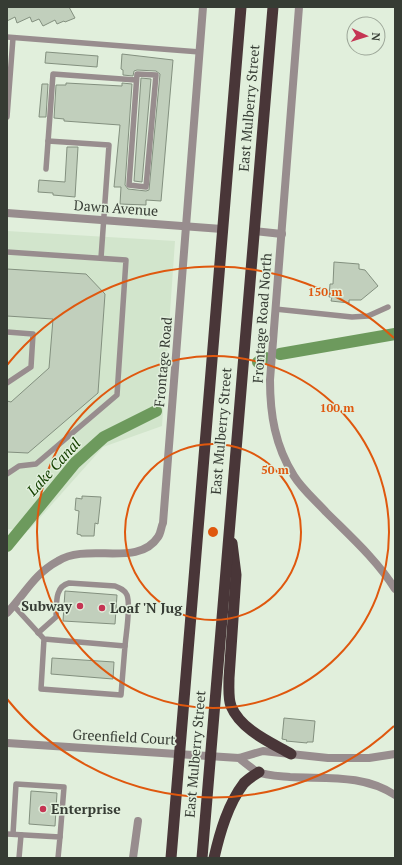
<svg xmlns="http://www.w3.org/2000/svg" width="402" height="865" font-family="'PT Serif',serif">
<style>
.built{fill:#d2e5cc}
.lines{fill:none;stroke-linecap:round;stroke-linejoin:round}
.canal{stroke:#6d9a5d;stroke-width:12}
.building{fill:#c1cfbc;stroke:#83907f}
.service{stroke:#988d8e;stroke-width:5.5}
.minor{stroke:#988d8e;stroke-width:8}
.trunk{stroke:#493638;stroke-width:11}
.ring{fill:none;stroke:#df580e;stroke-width:2}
.poi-dot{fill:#c53553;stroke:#e1efdc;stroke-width:1.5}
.labels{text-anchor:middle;stroke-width:3;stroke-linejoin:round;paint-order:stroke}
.street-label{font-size:14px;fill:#363c34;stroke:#e1efdc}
.poi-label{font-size:14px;font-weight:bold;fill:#363c34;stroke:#e1efdc;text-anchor:start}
.water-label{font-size:15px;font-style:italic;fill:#154100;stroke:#e1efdc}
.centre{fill:#df580e;stroke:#e1efdc;stroke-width:2}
.ring-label{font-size:12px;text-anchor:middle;font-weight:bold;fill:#df580e;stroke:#e1efdc;stroke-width:3;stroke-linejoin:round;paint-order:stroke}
</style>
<rect width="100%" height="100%" fill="#e1efdc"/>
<path class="built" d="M 7,231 L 175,241 L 162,426 L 103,447 L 29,530 L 7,529 Z"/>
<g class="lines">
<g class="canal">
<path d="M 280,354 L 395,334"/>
<path d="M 258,362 L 266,358"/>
<path d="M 7,546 L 75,463 L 104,437 L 156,411"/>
</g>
</g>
<g class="building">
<path d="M 7,7 L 69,7 L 75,18 L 65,22 L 64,21 L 57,24 L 55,20 L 43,26 L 39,19 L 32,22 L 30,17 L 17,23 L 15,17 L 7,21 Z"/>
<path d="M 46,52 L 98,56 L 97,67 L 45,63 Z"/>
<path d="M 122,54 L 173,60 L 161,201 L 146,200 L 146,205 L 120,204 L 121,187 L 114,187 L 120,125 L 64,121 L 64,119 L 54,118 L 56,85 L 66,85 L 66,83 L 122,86 L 122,83 L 132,84 L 125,185 L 128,189 L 146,191 L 149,190 L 160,74 L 156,71 L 137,70 L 134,71 L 133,76 L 123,75 L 123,70 L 121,69 Z"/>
<path d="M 141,78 L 151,79 L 142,182 L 134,181 Z"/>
<path d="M 42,84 L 48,84 L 46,117 L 39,117 Z"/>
<path d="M 67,147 L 78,147 L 75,197 L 53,195 L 53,193 L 38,192 L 39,180 L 65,182 Z"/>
<path d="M 334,262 L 359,264 L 359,269 L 365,270 L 378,286 L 361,300 L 349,300 L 349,303 L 331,301 L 332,297 L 329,297 L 330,284 L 333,284 Z"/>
<path d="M 7,269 L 86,274 L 105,294 L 98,393 L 28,453 L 7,452 L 7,401 L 11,402 L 49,368 L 53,319 L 7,316 Z"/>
<path d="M 82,496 L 101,497 L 98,524 L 95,523 L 94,536 L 81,536 L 81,535 L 77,534 L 79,511 L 75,510 L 76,498 L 82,499 Z"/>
<path d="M 65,591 L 117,595 L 115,624 L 63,621 Z"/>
<path d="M 52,658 L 114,662 L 113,679 L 51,674 Z"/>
<path d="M 284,718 L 315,721 L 313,742 L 307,742 L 307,743 L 286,741 L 287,740 L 282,739 Z"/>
<path d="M 31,791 L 57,793 L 55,826 L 29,824 Z"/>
</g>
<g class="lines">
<g class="service">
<path d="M 7,37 L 200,52"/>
<path d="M 137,74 L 156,75 L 146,187 L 129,185 Z"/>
<path d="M 7,117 L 13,38"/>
<path d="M 48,141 L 109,145 L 101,258"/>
<path d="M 46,169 L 53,74 L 136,80"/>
<path d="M 7,252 L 126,260 L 117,395 L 36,464 L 19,466 L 7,474"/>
<path d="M 275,309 L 352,317 L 368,316 L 388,307"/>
<path d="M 7,332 L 33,334 L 31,367 L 7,383"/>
<path d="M 14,606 L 44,639 L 125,646 L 121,695 L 41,689 L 44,639"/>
<path d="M 38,633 L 56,617 C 57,604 54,587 69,583 L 115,586 C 120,588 125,590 127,595 C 131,605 126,634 125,646"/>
<path d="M 7,834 L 60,837 L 58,858"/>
<path d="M 13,834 L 16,784 L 64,787 L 60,837"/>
<path d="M 19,858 L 21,835"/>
</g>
<g class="minor">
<path d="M 299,7 L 270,380 C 270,414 275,446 294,476 C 302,489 315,500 326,512 C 350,536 377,560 395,589"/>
<path d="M 7,213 L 222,229"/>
<path d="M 253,231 L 282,234"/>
<path d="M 7,613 C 25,594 34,574 58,561 C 88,542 138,568 158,537 C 161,533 161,527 163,523 L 203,7"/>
<path d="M 7,743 L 239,758 L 263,751 L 328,758 L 369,758 L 395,754"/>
<path d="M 239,758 C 244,762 250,767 256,771 C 265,776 279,776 290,777 C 326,779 363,774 395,795"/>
<path d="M 133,858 L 138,821"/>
</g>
<g class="trunk">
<path d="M 232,543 L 236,575 L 229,678 C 229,687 228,698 231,706 C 241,730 270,742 291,754"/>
<path d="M 171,858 L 241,7"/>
<path d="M 202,858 L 273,7"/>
<path d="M 214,858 C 220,832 228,804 244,783 C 248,779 254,775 259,772"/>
</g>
</g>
<g class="ring">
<circle cx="213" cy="532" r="88"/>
<circle cx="213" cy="532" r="176"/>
<path d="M394 726A265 265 0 0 1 7 699M7 365A265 265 0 0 1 394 338"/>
</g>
<g class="poi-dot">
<circle cx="80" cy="606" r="4"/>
<circle cx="102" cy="608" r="4"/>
<circle cx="43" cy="809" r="4"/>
</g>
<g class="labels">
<g class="street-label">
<text transform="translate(249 108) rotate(-85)" y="5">East Mulberry Street</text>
<text transform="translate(116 208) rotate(4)" y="5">Dawn Avenue</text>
<text transform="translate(262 318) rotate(-86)" y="5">Frontage Road North</text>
<text transform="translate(163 362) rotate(-85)" y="5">Frontage Road</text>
<text transform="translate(221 431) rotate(-85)" y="5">East Mulberry Street</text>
<text transform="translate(124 737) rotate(3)" y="5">Greenfield Court</text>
<text transform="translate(195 754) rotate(-85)" y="5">East Mulberry Street</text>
</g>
<g class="poi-label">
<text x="72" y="611" text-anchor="end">Subway</text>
<text x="110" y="613">Loaf 'N Jug</text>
<text x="51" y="814">Enterprise</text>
</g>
<g class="water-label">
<text transform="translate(54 467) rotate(-48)" y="5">Lake Canal</text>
</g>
</g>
<circle cx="213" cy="532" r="6" class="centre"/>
<g class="ring-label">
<text x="325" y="296">150 m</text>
<text x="337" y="412">100 m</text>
<text x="275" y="474">50 m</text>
</g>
<rect width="402" height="865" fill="none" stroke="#363c34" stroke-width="16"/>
<g transform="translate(366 36) rotate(94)"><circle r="19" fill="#e1efdc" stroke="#9da799"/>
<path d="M0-3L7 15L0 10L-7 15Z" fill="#c53553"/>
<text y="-6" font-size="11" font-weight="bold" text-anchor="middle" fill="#363c34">N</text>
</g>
</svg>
